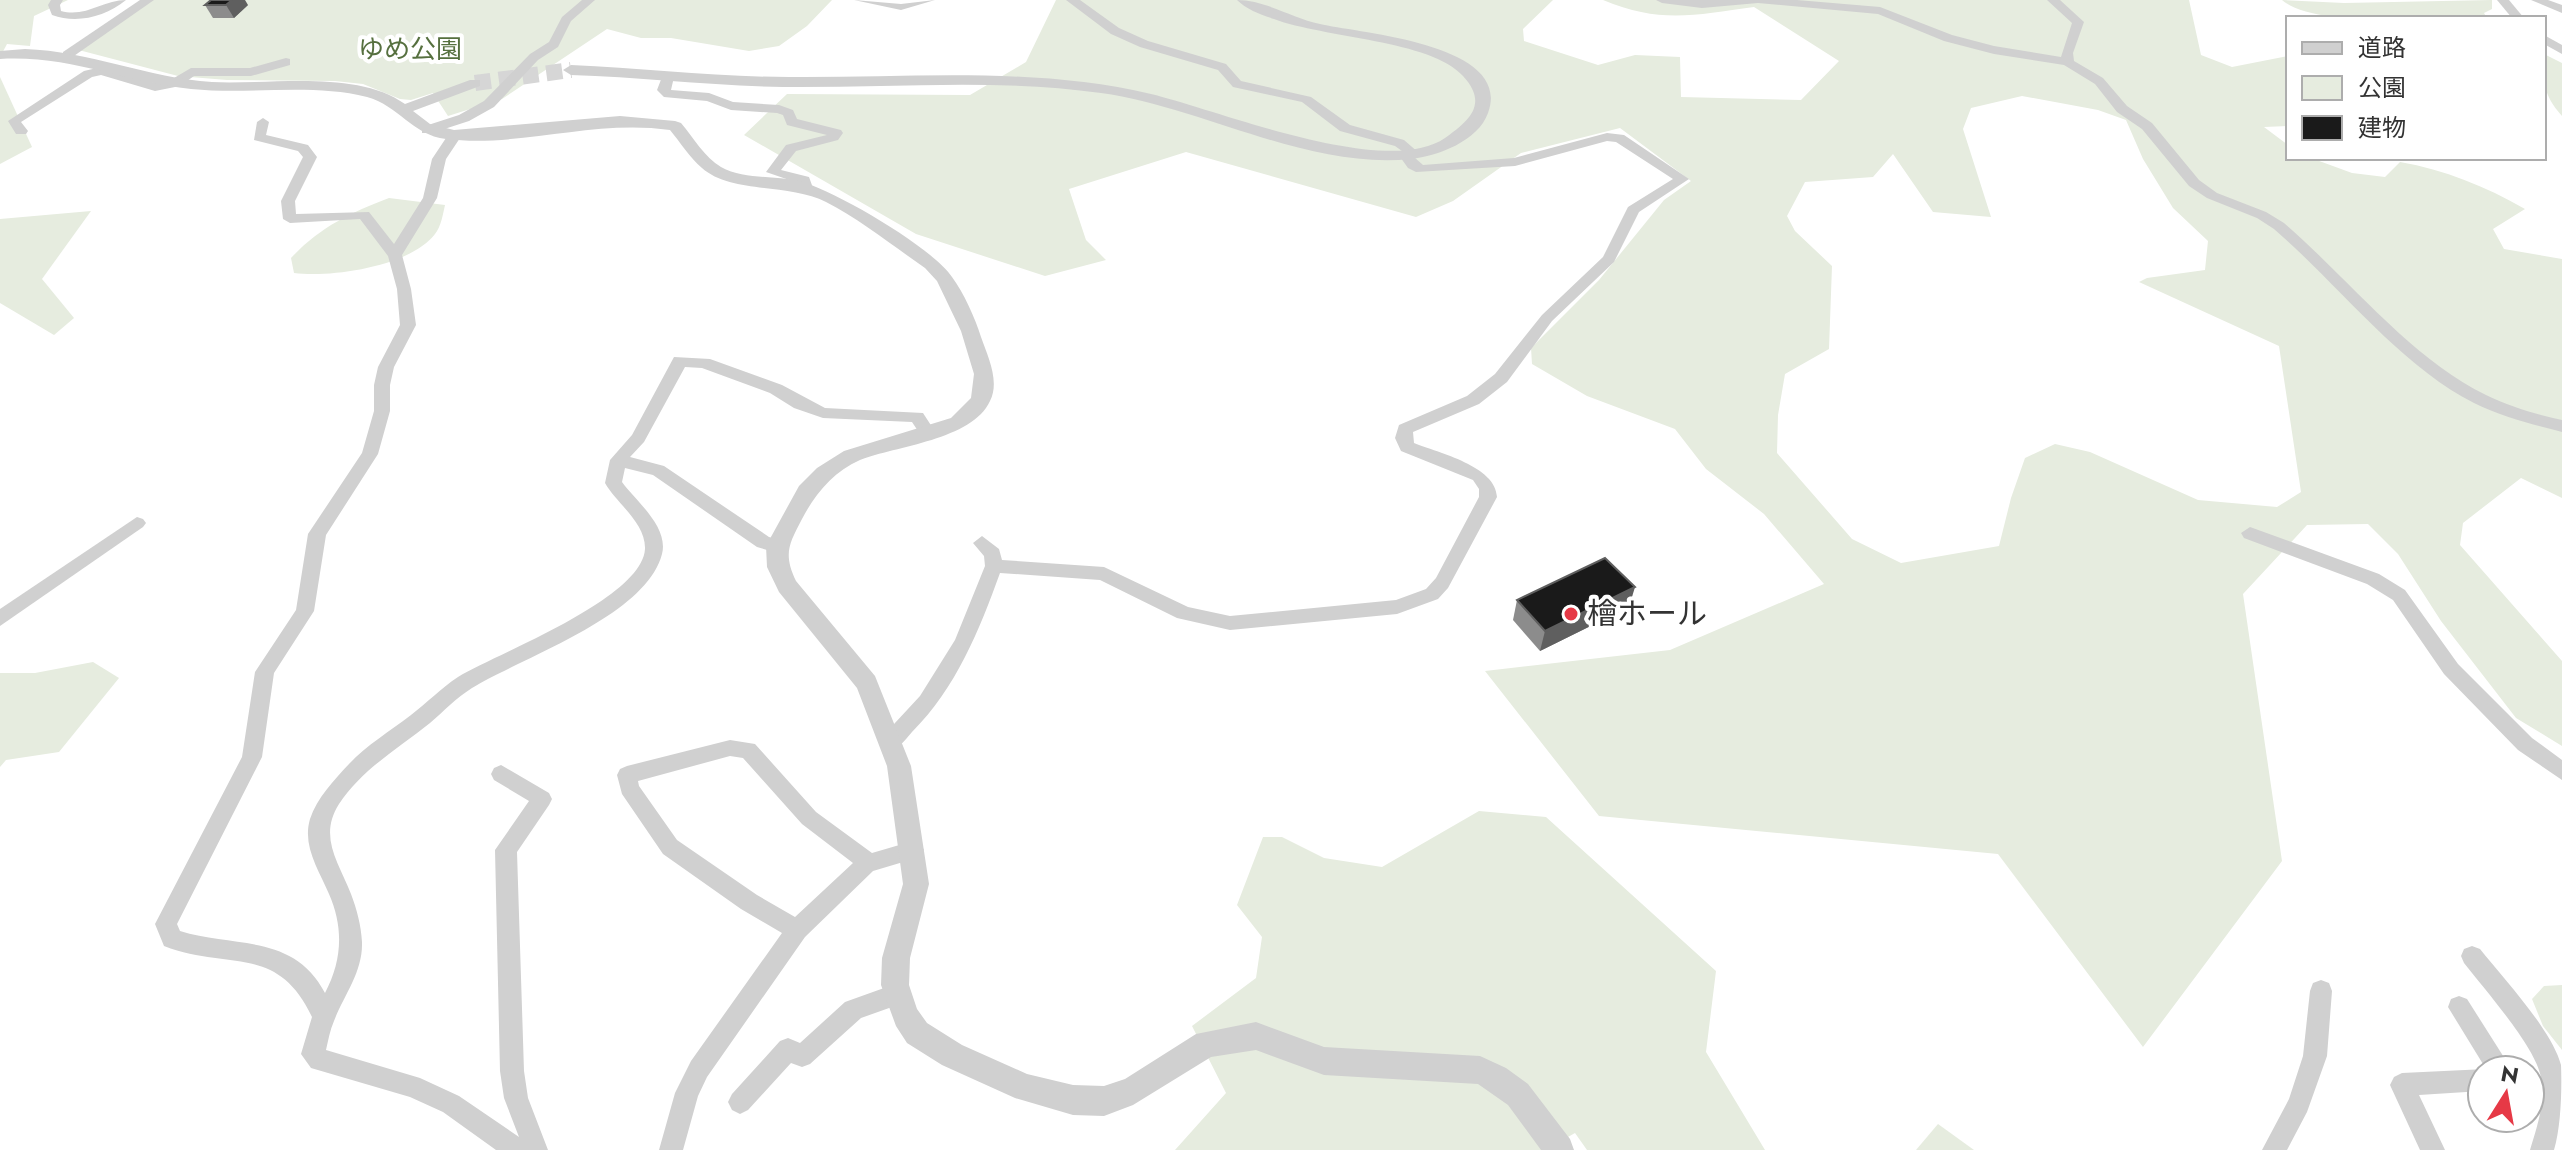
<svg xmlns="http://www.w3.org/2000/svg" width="2562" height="1150" font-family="Jost,'Noto Sans JP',sans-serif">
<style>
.green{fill:#e6ecdf;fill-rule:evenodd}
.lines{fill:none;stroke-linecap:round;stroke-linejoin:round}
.tertiary-tunnel{stroke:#d6d6d6;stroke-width:16;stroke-dasharray:16 8;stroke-linecap:butt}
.minor{fill:#d0d0d0;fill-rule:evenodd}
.tertiary{fill:#d0d0d0;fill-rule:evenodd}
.wall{fill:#8c8c8c}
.shaded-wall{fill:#5f5f5f}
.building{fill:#1a1a1a;stroke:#5f5f5f;stroke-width:2}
.poi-dot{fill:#e63946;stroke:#fff;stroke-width:3}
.labels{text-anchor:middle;stroke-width:8;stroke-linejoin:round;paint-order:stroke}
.far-park-label{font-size:26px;fill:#56703f;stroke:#fff}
.poi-label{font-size:30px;fill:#333;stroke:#fff;text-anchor:start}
</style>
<rect width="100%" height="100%" fill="#fff"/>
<g class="green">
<path d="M 0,0 L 68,0 L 34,16 L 30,46 L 7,44 L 0,57 Z"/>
<path d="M 142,0 L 832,0 L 807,26 L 779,46 L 749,51 L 671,38 L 641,38 L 607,29 L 502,99 L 448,116 L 433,93 L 411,100 L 400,99 L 363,84 L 335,81 L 227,80 L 178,76 L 71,48 Z"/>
<path d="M 1056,0 L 1553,0 L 1523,29 L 1524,41 L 1598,65 L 1635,55 L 1680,57 L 1681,97 L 1801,100 L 1839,61 L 1754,7 C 1695,15 1660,24 1603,0 L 2189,0 L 2201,55 L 2232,67 L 2288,56 L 2288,126 L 2264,127 L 2288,145 L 2288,158 L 2311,158 L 2352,173 L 2385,177 L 2400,162 C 2445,170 2485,186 2525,209 L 2493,229 L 2504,249 L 2562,259 L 2562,498 L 2521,478 L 2463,523 L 2460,545 L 2562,661 L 2562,746 L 2516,718 L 2441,621 L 2398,554 L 2368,524 L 2307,525 L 2243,594 L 2282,861 L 2143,1047 L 1998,854 L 1599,816 L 1485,671 L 1670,650 L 1824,584 L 1764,514 L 1706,469 L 1675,429 L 1587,396 L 1532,364 L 1531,348 L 1599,280 L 1664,200 L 1691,181 L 1620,128 L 1521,153 L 1453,201 L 1416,217 L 1186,152 L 1069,189 L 1086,240 L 1106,260 L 1045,276 L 916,234 L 744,135 L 787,94 L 970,95 L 1026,62 ZM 2022,96 L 2098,110 L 2126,120 L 2143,159 L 2173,208 L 2208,241 L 2205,270 L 2147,278 L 2139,282 L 2279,346 L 2301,492 L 2277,507 L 2198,500 L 2090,452 L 2055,444 L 2025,458 L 2011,498 L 1999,546 L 1901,563 L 1852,539 L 1777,453 L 1778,415 L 1785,374 L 1829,349 L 1832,266 L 1795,231 L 1787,216 L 1805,182 L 1873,177 L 1893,154 L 1933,212 L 1991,217 L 1963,129 L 1971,108 Z"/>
<path d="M 2282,0 L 2344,3 L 2492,0 L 2492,9 L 2484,13 L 2487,18 C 2441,18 2314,29 2282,0 Z"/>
<path d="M 2544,54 L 2562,63 L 2562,116 C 2542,93 2544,83 2544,54 Z"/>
<path d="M 0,77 L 32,147 L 0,164 Z"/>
<path d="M 389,198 L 445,205 C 443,214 441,227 435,234 C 411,266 332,278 294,273 L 291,258 C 320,227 350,213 389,198 Z"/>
<path d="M 91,211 L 42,279 L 74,318 L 54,335 L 0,303 L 0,219 Z"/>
<path d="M 93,662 L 119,678 L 59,752 L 6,760 L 0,767 L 0,673 L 35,673 Z"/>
<path d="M 1479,811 L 1546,817 L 1716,971 L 1706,1052 L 1765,1150 L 1587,1150 L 1575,1133 L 1545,1150 L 1175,1150 L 1226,1093 L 1192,1026 L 1256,978 L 1262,937 L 1237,905 L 1263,837 L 1282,837 L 1324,858 L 1382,867 Z"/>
<path d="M 2562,985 L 2562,1050 L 2543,1026 L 2532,999 L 2544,986 Z"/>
<path d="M 1938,1124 L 1974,1150 L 1916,1150 Z"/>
</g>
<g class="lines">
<path class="tertiary-tunnel" d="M 475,83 L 571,70"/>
<g class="minor">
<path d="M 51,0 L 63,0 L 60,5 L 61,11 C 85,18 103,0 126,0 C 105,17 77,24 52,15 L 48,5 Z"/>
<path d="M 140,0 L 154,0 L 71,58 L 63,58 L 63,52 Z"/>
<path d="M 582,0 L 595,0 L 571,21 L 558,47 L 538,60 L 494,107 L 469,121 L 432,133 L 422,133 L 422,127 L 459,115 L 484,101 L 530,54 L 549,42 L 562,17 Z"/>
<path d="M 854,0 L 901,4 L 935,0 L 901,10 Z"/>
<path d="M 1066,0 L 1080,0 L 1119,28 L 1148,41 L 1226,64 L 1241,81 L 1311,97 L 1350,125 L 1404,140 L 1419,153 L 1414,157 L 1423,165 L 1514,158 L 1607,133 L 1624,135 L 1689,179 L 1639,212 L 1614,262 L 1552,321 L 1507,382 L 1479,404 L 1413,432 L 1414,443 C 1439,453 1496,466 1497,497 L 1448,588 L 1438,599 L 1397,614 L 1230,630 L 1177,618 L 1100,580 L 1000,573 C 979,631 956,688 912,732 C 903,742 896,754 882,749 L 879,743 L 882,737 L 920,696 L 955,640 L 985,566 L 984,556 L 973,543 L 982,536 L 999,549 L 1002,560 L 1104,567 L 1188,607 L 1230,616 L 1396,600 L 1426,589 L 1436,578 L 1479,497 L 1479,489 L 1473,480 L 1401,451 L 1395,438 L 1399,425 L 1467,396 L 1495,374 L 1542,315 L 1603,257 L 1628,207 L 1673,179 L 1616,142 L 1607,141 L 1515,166 L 1416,172 L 1408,168 L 1398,154 L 1402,151 L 1395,146 L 1340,131 L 1302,102 L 1233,87 L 1218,70 L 1140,47 L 1111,34 Z"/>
<path d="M 1656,0 L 1797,0 L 1880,7 L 1952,35 L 1994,46 L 2061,57 L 2072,23 L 2047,0 L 2060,0 L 2084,22 L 2073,53 L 2074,61 L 2103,78 L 2127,106 L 2152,123 L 2199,180 L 2217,193 L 2266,212 L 2284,223 C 2348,278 2410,358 2486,395 C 2511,407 2535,414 2562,420 L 2562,432 C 2531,424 2503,417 2474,403 C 2399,365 2338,284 2274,229 L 2257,218 L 2207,198 L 2189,186 L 2142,129 L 2117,112 L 2095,84 L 2064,65 L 1994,54 L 1944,41 L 1878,14 L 1758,3 L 1702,8 L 1662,3 Z"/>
<path d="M 2497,0 L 2509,0 L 2524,18 L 2512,18 Z"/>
<path d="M 2531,0 L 2548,0 L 2562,5 L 2562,13 Z"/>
<path d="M 2544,35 L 2562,45 L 2562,54 L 2544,44 Z"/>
<path d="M 286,58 L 290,59 L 290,65 L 251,76 L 194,76 L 180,86 L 155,91 L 101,75 L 92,77 L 21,122 L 28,131 L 26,134 L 16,134 L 8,121 L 84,71 L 101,67 L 155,83 L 174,78 L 191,68 L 250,68 Z"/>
<path d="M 668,73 L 674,77 L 671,90 L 709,93 L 733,102 L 779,105 L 793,110 L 797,119 L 841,130 L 843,133 L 838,140 L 796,151 L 781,170 L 809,177 L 813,188 L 811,191 L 801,191 L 798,183 L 766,172 L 786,145 L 827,135 L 787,125 L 783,115 L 777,113 L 731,110 L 707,101 L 664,97 L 657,90 L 662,77 Z"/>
<path d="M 263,118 L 269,122 L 266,135 L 308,145 L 317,157 L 295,201 L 296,214 L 369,212 L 394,244 L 423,198 L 432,159 L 450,132 L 462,135 L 446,159 L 437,198 L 402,255 L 411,289 L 416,325 L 394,367 L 390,385 L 390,411 L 378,454 L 326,535 L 314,611 L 274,673 L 262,757 L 177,924 L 180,931 C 234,948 294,933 325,993 C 342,961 344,928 329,894 C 319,870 302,846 310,819 C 317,798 334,780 349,764 C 367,745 390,731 411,715 C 427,703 441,688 458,677 C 498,653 642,599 645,549 C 646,523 617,504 605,483 L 610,460 L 632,435 L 674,357 L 710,359 L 782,385 L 825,408 L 923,413 L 936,433 L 934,437 L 922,437 L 912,422 L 823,418 L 794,408 L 770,393 L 702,368 L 685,367 L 644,442 L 630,457 L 664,466 L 769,537 L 783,541 L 786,546 L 783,551 L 777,553 L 757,547 L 653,475 L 625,468 L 622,482 C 636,501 669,527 662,554 C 646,616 523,657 472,688 C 456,698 444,711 430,723 C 399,748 362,769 339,804 C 318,837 339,863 351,894 C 357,910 361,925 362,942 C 363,972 344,995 334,1021 C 330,1030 328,1041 326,1050 L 420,1078 L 459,1096 L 519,1137 L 504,1098 L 500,1071 L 495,850 L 529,801 L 494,780 L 491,774 L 494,768 L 501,765 L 549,793 L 552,799 L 549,805 L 517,852 L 524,1071 L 528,1098 L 548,1150 L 496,1150 L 443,1112 L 410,1097 L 311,1068 L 301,1054 L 312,1017 C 277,943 229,971 164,946 L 155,924 L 242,757 L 255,672 L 296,610 L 308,534 L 362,453 L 374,411 L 374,385 L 378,367 L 400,325 L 397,289 L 388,256 L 360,219 L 290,223 L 283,219 L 281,201 L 303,157 L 298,151 L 254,140 L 257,122 Z"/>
<path d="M 137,517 L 143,519 L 146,523 L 143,527 L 0,626 L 0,609 Z"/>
<path d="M 2250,527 L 2379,574 L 2405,590 L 2458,664 L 2532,738 L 2562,760 L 2562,780 L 2518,750 L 2444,674 L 2393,600 L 2367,584 L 2244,538 L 2241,533 Z"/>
<path d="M 730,740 L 755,744 L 816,812 L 872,853 L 913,841 L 920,843 L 924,850 L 920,857 L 873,871 L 805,937 L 707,1077 L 698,1096 L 683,1150 L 659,1150 L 675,1093 L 691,1061 L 782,933 L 741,909 L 663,854 L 622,794 L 617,775 L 620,769 L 627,766 ZM 730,756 L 743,758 L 802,824 L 853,863 L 795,917 L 757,895 L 677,840 L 639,786 L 638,781 Z"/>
<path d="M 2472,946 L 2480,949 C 2503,978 2552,1030 2561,1065 C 2562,1089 2561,1127 2554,1150 L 2530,1150 C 2537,1127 2546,1101 2541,1077 C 2535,1046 2485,990 2464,963 L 2461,956 L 2464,949 Z"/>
<path d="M 2321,980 L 2329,983 L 2332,991 L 2327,1056 L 2307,1112 L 2287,1150 L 2262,1150 L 2289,1099 L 2303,1056 L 2310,991 L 2313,983 Z"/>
<path d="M 898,983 L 906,986 L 909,994 L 906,1002 L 861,1018 L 810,1064 L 802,1067 L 791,1063 L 748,1110 L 740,1114 L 732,1110 L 728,1102 L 732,1094 L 780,1041 L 788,1038 L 800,1043 L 845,1002 Z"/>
<path d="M 2459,996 L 2467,999 L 2512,1070 L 2482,1070 L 2482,1091 L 2419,1095 L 2445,1150 L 2420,1150 L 2390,1085 L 2394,1077 L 2402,1073 L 2486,1069 L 2448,1007 L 2451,999 Z"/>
</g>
<g class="tertiary">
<path d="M 1237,0 C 1265,0 1292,18 1320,24 C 1357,33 1514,43 1488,113 C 1478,141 1438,156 1411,159 C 1308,170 1202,107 1101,93 C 996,78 889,88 783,87 C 712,86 642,77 571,75 L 563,70 L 571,65 C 644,68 716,77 789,77 C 909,78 1033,66 1151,94 C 1218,110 1386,179 1445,138 C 1469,121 1489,104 1463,76 C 1431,40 1324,38 1274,19 C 1261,15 1246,9 1237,0 Z"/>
<path d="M 25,49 C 89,51 148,78 212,82 C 269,85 357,69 405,104 L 470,80 L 480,80 L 480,86 L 413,111 L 430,124 L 454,130 L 620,116 L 675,121 L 681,123 C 693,137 705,158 721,167 C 744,180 774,175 799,181 C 834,190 932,247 952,277 C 964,293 975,318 981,337 C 988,357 1000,381 990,401 C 972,440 896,446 860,460 C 833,472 815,494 802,519 C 789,544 783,554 796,581 L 875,676 L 911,766 L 929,884 L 910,958 L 909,985 L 917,1009 L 927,1023 L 962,1045 L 1027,1074 L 1073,1085 L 1104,1086 L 1125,1079 L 1196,1034 L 1256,1022 L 1324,1047 L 1480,1056 L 1506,1068 L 1528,1084 L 1570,1139 L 1574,1150 L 1541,1150 L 1508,1105 L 1478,1084 L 1324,1075 L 1256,1050 L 1211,1057 L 1133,1105 L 1104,1116 L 1073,1115 L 1015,1098 L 942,1065 L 907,1043 L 896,1026 L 881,985 L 882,958 L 903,884 L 887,766 L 857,688 L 779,592 L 767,567 L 766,546 L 799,486 L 817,468 L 844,451 L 951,418 L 971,398 L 974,374 L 961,331 L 937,281 L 925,268 C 893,246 861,220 826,202 C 790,183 731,194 702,168 C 690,158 680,142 670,130 C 593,119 520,148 446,139 C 412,135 398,105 367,97 C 311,83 249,95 191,89 C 123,82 71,55 0,59 L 0,51 Z"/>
</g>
</g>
<g class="wall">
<path d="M 205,5 L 248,5 L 234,18 L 213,18 Z"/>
<path d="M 1517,600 L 1629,607 L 1540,651 L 1513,620 Z"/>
</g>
<g class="shaded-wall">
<path d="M 232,0 L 245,0 L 248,5 L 234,18 L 226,5 Z"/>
<path d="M 1635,587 L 1629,607 L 1540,651 L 1545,631 Z"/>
</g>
<g class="building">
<path d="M 211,0 L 232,0 L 226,5 L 205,5 Z"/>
<path d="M 1605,558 L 1635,587 L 1545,631 L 1517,600 Z"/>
</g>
<circle class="poi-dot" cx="1571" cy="614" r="8"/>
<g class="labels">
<g class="far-park-label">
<text x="410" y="58">ゆめ公園</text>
</g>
<g class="poi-label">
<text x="1587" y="624">檜ホール</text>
</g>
</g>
<rect x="2286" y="16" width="260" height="144" fill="#ffffff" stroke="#adadad" stroke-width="2"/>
<rect x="2302" y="42" width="40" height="12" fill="#d0d0d0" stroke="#adadad" stroke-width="2"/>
<text x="2358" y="56" font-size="24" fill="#333333">道路</text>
<rect x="2302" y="76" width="40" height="24" fill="#e6ecdf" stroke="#adadad" stroke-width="2"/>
<text x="2358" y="96" font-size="24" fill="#333333">公園</text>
<rect x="2302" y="116" width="40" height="24" fill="#1a1a1a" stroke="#adadad" stroke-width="2"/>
<text x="2358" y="136" font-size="24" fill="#333333">建物</text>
<g transform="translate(2506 1094) rotate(11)"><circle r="38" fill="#ffffff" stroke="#adadad" stroke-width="2"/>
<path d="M0-6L14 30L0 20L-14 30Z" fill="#e63946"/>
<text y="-12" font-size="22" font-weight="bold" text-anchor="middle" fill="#333333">N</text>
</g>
</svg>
